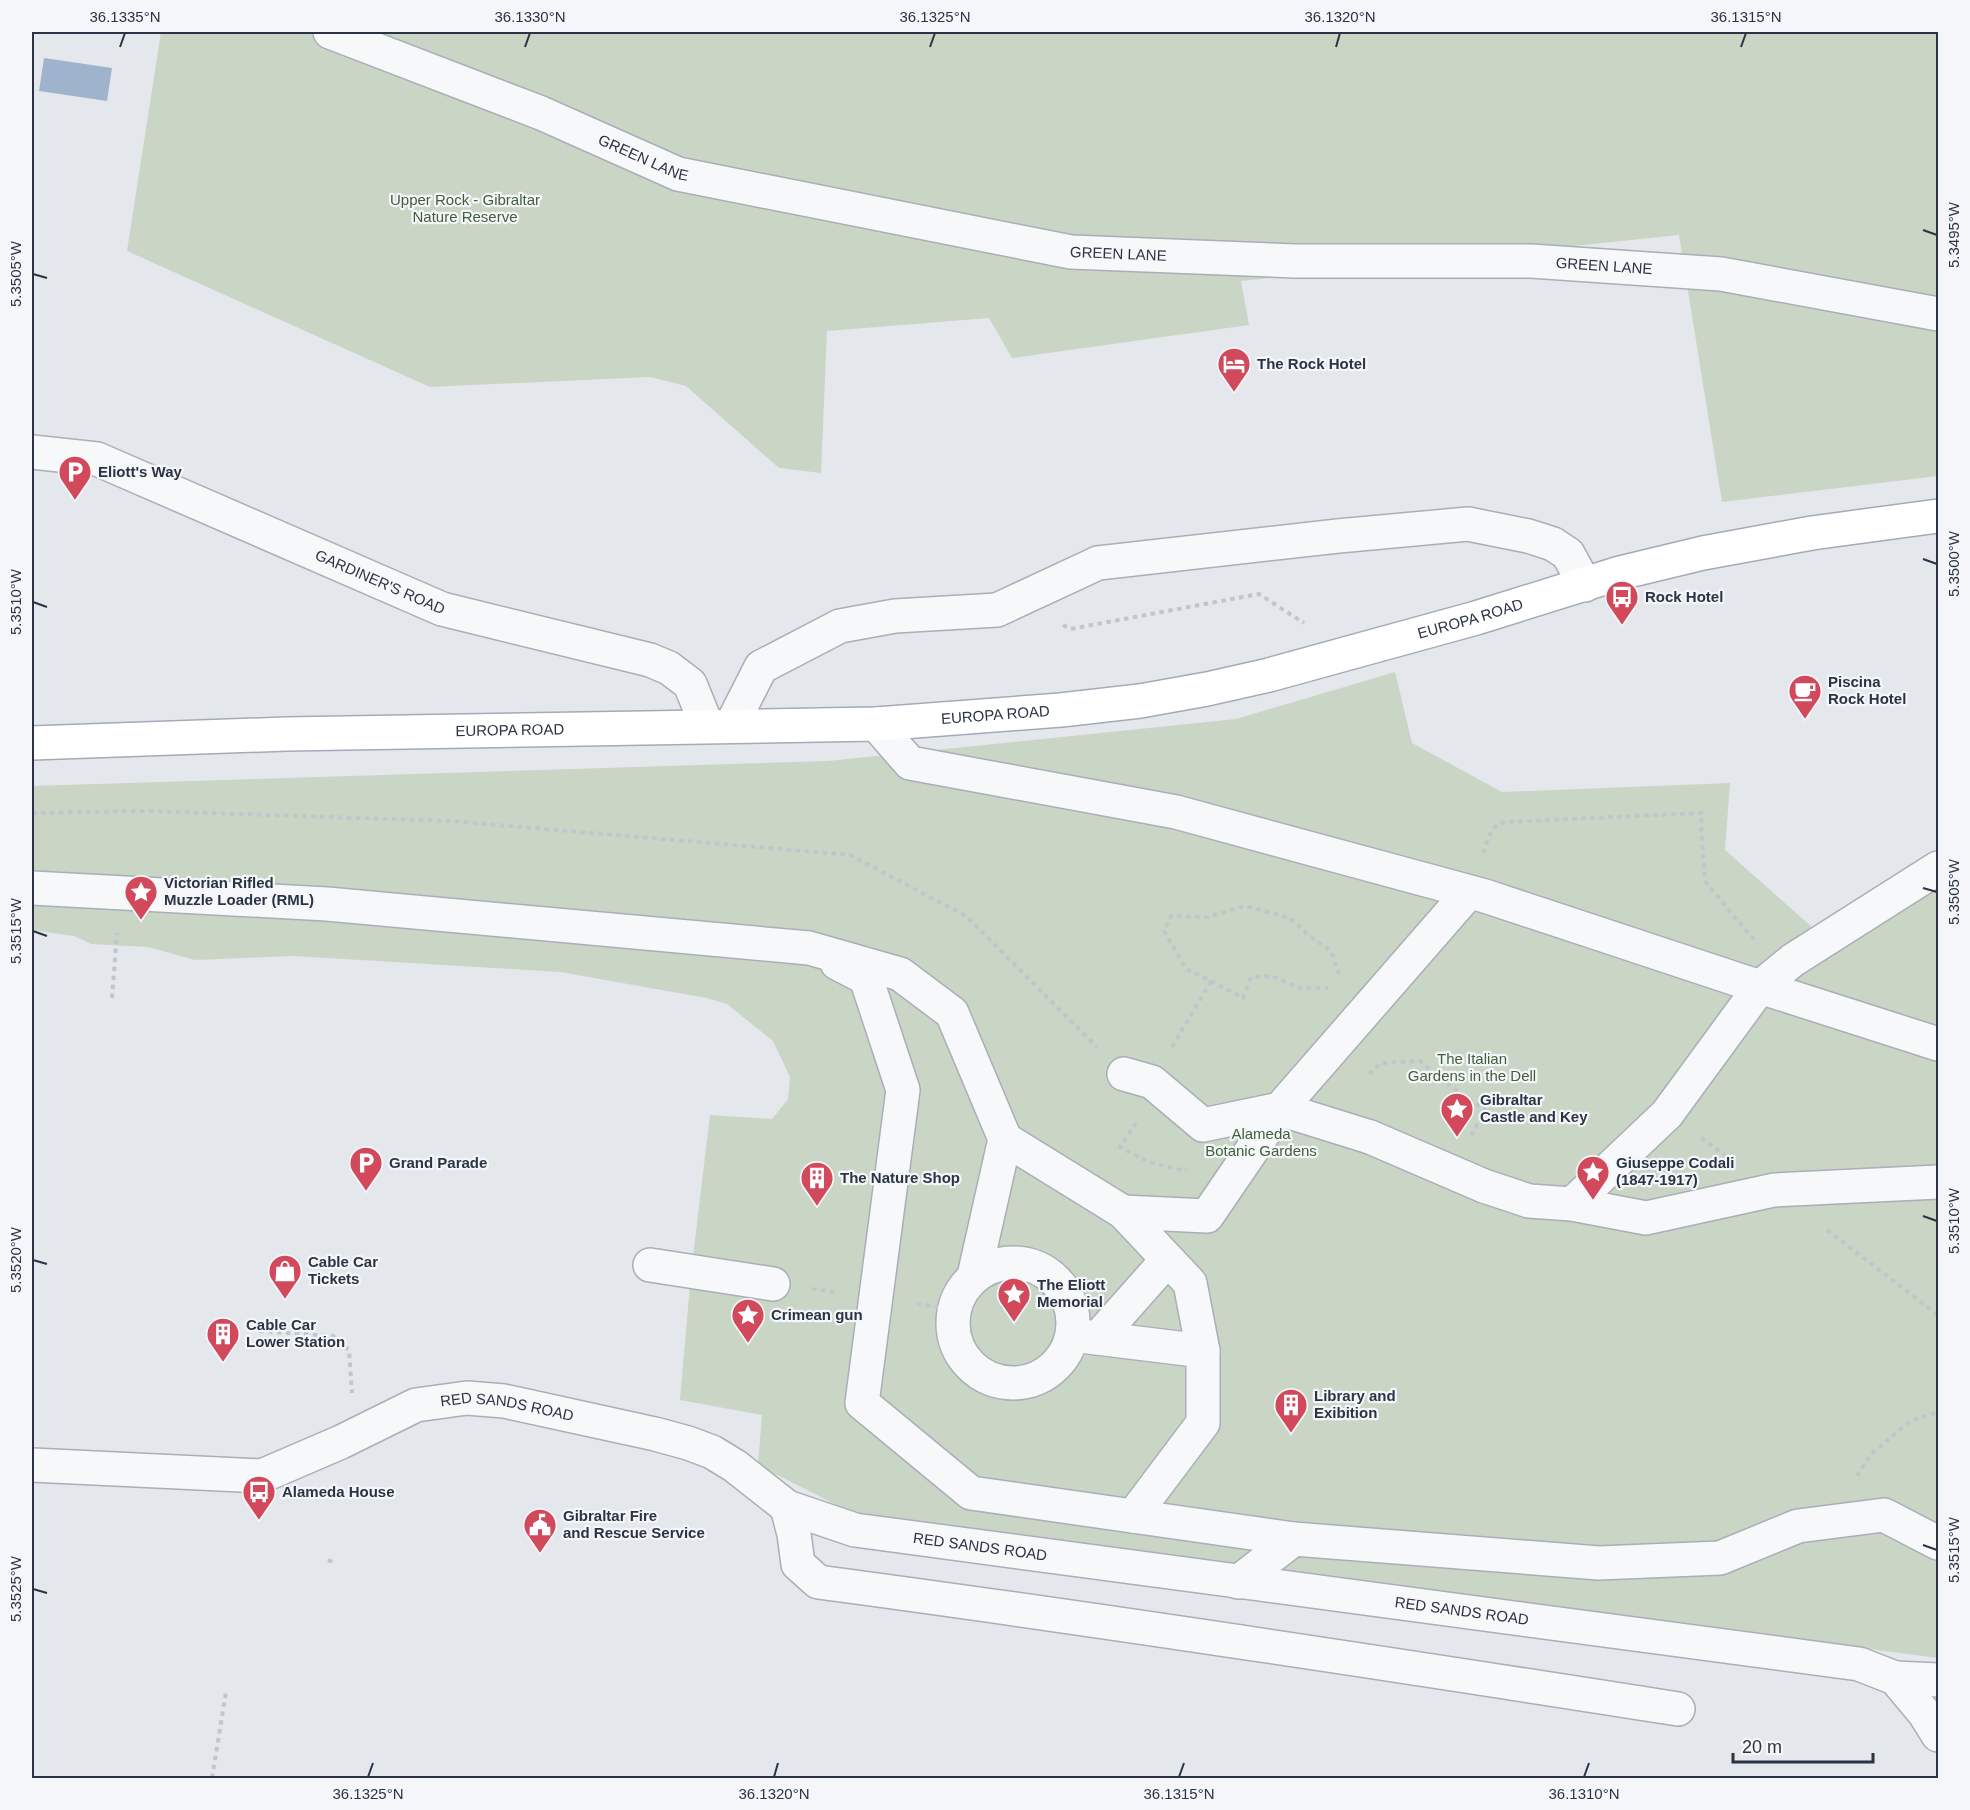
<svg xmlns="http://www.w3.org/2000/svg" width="1970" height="1810" font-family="Helvetica,sans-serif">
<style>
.green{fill:#c9d6c5}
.water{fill:#9fb4cc}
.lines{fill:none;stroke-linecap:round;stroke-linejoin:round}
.minor-casing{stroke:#a9aeb7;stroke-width:36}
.major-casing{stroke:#a3abb8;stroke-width:36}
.path{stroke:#c2c5cb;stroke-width:4;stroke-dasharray:4.5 4.5;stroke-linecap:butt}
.minor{stroke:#f7f8fa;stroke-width:33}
.major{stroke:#fff;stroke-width:33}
.minor-bridge-casing{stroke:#a9aeb7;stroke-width:36;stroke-linecap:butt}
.minor-bridge{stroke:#f7f8fa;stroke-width:33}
.ticks{fill:none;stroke:#2b3445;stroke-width:2}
.labels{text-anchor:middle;stroke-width:4.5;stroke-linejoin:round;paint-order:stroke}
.street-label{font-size:15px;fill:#2b3445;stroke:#f4f6f9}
.park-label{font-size:15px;fill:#3f6138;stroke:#f4f6f9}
.poi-label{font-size:15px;font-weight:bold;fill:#2b3445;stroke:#f4f6f9;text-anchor:start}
.neatline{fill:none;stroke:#2b3445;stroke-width:2}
.ticks-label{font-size:15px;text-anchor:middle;fill:#2b3445}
</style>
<rect width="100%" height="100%" fill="#e4e7ec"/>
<g class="green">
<path d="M 161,32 L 1938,32 L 1938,476 L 1722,502 L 1679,235 L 1241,281 L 1249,325 L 1012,358 L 989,318 L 827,331 L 821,473 L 779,468 L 686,386 L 650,377 L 430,387 L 127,251 Z"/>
<path d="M 1395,672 L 1412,743 L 1502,792 L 1730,783 L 1725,850 L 1814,929 L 1938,851 L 1938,1658 L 860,1517 L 758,1465 L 762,1415 L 680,1400 L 691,1273 L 710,1115 L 772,1119 L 788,1099 L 790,1077 L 773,1041 L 727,1004 L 707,998 L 560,972 L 294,956 L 195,960 L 148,947 L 91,944 L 74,936 L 32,930 L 32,786 L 828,761 L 1236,719 Z"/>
</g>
<path class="water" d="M 44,58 L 112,68 L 107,101 L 39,91 Z"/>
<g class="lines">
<g class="minor-casing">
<g id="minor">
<path id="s1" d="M 330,32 L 541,113 L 678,174 L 1071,252 L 1295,261 L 1531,261 L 1721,274 L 1938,314"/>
<path id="s2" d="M 32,452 L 97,459 L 442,609 L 650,660 L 669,668 L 690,684 L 707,726"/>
<path d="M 876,724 L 910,763 L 1176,812 L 1485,896 L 1760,987 L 1938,1044"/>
<path d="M 731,726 L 761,667 L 840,626 L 895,616 L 997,610 L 1098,563 L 1338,536 L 1468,524 L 1528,536 L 1553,544 L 1568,554 L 1585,585"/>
<path d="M 32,888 L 327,904 L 809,948 L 900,974 L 952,1013 L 1005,1139 L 1123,1212 L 1190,1283 L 1203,1351"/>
<path d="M 837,963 L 866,978 L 903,1090 L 862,1403 L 971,1493 L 1294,1539"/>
<path d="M 1124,1074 L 1152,1082 L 1203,1125 L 1280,1109 L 1370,1137"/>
<path d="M 1484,1186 L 1529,1201 L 1572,1204 L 1646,1218 L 1774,1190 L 1938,1182"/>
<path d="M 1572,1204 L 1667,1114 L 1760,987 L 1793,960 L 1938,868"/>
<path d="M 1123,1212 L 1207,1216 L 1280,1109 L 1469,892"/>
<circle cx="1013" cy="1323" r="60"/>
<path d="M 650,1265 L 773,1284"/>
<path d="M 974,1276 L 1005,1139"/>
<path d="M 1072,1335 L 1203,1351 L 1203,1423 L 1133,1516"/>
<path d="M 1098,1338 L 1167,1260"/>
<path id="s3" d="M 32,1465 L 262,1476 L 341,1442 L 416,1405 L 467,1398 L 504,1401 L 655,1434 L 688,1443 L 712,1452 L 735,1466 L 787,1507 L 855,1530 L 1859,1664 L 1895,1678 L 1925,1714 L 1938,1735"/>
<path d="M 787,1507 L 794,1534 L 798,1564 L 818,1582 C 1105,1620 1391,1664 1678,1709"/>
<path d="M 1238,1582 L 1294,1539 L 1599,1563 L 1720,1558 L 1798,1526 L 1884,1515 L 1938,1543"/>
<path d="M 1895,1678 L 1938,1680"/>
</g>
</g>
<g class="major-casing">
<g id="major">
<path id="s4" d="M 32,743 L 287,734 L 876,724 L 1061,710 L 1140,701 L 1207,689 L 1269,675 L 1476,618 L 1620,573 L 1703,553 L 1812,533 L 1938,516"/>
</g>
</g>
<g class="path">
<path d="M 1063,625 L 1070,629 L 1259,594 L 1304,623"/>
<path d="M 32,813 L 148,811 L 451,821 L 850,855 L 966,916 L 1097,1047"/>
<path d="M 1483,853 L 1489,836 L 1497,824 L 1506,822 L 1702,813 L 1701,825 L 1705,881 L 1754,940"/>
<path d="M 1211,981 L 1243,998 L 1251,977 L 1272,976 L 1299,988 L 1328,988"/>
<path d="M 112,998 L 117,933"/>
<path d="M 1172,1047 L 1211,981 L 1186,969 L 1164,931 L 1171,916 L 1208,917 L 1245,906 L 1290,918 L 1308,935 L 1331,951 L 1340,977"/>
<path d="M 1369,1074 L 1381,1063 L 1420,1061 L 1464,1097 L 1485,1109 L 1471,1136"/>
<path d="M 1136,1123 L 1120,1147 L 1149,1162 L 1185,1171 L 1186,1169"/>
<path d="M 1448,1125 L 1464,1097"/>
<path d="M 1701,1138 L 1729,1158"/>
<path d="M 1827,1230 L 1938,1315"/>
<path d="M 812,1289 L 834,1292"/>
<path d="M 917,1304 L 938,1307"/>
<path d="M 259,1331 L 333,1336 L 349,1350 L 352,1393"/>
<path d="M 1857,1476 L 1871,1454 L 1910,1421 L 1938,1412"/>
<path d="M 328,1560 L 335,1563"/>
<path d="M 212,1778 L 226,1692"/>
</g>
<use href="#minor" class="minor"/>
<use href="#major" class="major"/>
<g class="minor-bridge-casing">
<path id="minor-bridge" d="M 1370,1137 L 1484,1186"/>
</g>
<use href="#minor-bridge" class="minor-bridge"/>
</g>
<path class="ticks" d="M 120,47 L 125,33M 525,47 L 530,33M 930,47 L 935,33M 1336,47 L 1340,33M 1741,47 L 1746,33M 1923,230 L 1937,235M 33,274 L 47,278M 1923,559 L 1937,564M 33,602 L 47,607M 1923,888 L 1937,892M 33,931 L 47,936M 1923,1216 L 1937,1221M 33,1260 L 47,1264M 1923,1545 L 1937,1550M 33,1589 L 47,1593M 368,1777 L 373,1763M 774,1777 L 778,1763M 1179,1777 L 1184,1763M 1584,1777 L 1589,1763"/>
<defs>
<g id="hotel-pin" transform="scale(1.725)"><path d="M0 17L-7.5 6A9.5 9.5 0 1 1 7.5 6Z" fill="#d1495b" stroke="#f4f6f9"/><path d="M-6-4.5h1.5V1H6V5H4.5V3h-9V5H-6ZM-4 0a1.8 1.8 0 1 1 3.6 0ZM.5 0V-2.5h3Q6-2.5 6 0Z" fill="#fff"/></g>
<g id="parking-pin" transform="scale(1.725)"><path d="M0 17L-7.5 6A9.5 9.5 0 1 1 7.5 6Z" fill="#d1495b" stroke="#f4f6f9"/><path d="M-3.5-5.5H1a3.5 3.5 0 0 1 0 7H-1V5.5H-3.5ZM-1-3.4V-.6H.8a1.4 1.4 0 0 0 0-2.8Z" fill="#fff"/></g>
<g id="bus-pin" transform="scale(1.725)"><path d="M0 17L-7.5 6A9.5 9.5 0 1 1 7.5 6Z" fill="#d1495b" stroke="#f4f6f9"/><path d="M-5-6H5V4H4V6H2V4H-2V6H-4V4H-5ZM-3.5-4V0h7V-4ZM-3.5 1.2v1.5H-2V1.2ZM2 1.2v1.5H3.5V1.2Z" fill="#fff"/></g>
<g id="cafe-pin" transform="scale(1.725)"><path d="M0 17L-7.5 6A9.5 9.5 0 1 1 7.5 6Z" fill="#d1495b" stroke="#f4f6f9"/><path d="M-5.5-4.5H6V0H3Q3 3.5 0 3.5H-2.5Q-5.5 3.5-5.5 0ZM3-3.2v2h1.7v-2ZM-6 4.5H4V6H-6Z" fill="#fff"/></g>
<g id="sight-pin" transform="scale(1.725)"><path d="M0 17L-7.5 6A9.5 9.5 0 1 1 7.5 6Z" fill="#d1495b" stroke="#f4f6f9"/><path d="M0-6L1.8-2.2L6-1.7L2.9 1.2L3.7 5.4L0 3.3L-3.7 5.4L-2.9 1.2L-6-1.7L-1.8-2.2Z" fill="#fff"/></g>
<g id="building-pin" transform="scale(1.725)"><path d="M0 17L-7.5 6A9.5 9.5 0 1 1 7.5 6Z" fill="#d1495b" stroke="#f4f6f9"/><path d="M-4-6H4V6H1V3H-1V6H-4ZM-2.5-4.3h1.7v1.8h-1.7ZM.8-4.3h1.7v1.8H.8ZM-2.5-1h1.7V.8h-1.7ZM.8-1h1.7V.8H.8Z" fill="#fff"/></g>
<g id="shop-pin" transform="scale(1.725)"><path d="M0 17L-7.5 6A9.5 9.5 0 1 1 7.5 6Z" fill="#d1495b" stroke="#f4f6f9"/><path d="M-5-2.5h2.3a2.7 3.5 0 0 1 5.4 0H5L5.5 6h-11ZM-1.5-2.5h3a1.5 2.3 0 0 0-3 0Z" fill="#fff"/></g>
<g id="civic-pin" transform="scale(1.725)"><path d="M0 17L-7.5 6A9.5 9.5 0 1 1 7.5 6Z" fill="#d1495b" stroke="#f4f6f9"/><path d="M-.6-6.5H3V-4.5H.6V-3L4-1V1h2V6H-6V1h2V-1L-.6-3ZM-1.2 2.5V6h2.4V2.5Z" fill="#fff"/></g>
</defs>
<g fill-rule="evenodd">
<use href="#hotel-pin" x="1234" y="364"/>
<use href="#parking-pin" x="75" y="472"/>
<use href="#bus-pin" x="1622" y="597"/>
<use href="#cafe-pin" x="1805" y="691"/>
<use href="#sight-pin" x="141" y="892"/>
<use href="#sight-pin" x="1457" y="1109"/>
<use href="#parking-pin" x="366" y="1163"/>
<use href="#sight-pin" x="1593" y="1172"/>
<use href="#building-pin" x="817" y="1178"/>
<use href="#shop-pin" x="285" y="1271"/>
<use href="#sight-pin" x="1014" y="1294"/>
<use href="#sight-pin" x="748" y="1315"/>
<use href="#building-pin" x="223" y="1334"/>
<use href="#building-pin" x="1291" y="1405"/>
<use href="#bus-pin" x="259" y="1492"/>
<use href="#civic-pin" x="540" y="1525"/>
</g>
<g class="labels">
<g class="street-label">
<text dy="5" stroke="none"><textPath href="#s1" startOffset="338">GREEN LANE</textPath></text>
<text dy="5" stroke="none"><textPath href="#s1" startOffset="824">GREEN LANE</textPath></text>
<text dy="5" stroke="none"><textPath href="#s1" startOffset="1310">GREEN LANE</textPath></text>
<text dy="5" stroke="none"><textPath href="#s2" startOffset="374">GARDINER'S ROAD</textPath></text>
<text dy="5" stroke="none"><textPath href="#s4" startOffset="1450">EUROPA ROAD</textPath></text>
<text dy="5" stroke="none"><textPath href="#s4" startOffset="964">EUROPA ROAD</textPath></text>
<text dy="5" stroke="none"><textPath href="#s4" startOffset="478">EUROPA ROAD</textPath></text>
<text dy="5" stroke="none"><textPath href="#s3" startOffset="492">RED SANDS ROAD</textPath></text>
<text dy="5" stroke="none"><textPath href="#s3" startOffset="994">RED SANDS ROAD</textPath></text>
<text dy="5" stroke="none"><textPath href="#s3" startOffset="1480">RED SANDS ROAD</textPath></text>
</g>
<g class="park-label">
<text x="465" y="205">Upper Rock - Gibraltar<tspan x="465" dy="17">Nature Reserve</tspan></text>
<text x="1472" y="1064">The Italian<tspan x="1472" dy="17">Gardens in the Dell</tspan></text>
<text x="1261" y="1139">Alameda<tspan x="1261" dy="17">Botanic Gardens</tspan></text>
</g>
<g class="poi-label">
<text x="1257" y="369">The Rock Hotel</text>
<text x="98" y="477">Eliott's Way</text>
<text x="1645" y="602">Rock Hotel</text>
<text x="1828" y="687">Piscina<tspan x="1828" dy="17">Rock Hotel</tspan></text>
<text x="164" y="888">Victorian Rifled<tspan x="164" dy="17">Muzzle Loader (RML)</tspan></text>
<text x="1480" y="1105">Gibraltar<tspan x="1480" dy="17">Castle and Key</tspan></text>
<text x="389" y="1168">Grand Parade</text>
<text x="1616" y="1168">Giuseppe Codali<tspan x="1616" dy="17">(1847-1917)</tspan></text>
<text x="840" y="1183">The Nature Shop</text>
<text x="308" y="1267">Cable Car<tspan x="308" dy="17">Tickets</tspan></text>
<text x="1037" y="1290">The Eliott<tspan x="1037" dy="17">Memorial</tspan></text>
<text x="771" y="1320">Crimean gun</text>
<text x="246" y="1330">Cable Car<tspan x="246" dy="17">Lower Station</tspan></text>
<text x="1314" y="1401">Library and<tspan x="1314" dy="17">Exibition</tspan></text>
<text x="282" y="1497">Alameda House</text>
<text x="563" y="1521">Gibraltar Fire<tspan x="563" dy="17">and Rescue Service</tspan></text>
</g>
</g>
<rect width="1970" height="1810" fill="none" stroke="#f4f6f9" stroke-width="66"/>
<path d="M1733 1753v9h140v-9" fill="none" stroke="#2b3445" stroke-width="3"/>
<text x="1742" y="1753" font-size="18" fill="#2b3445" stroke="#f4f6f9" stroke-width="4.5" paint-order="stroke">20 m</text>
<rect x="33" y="33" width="1904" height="1744" class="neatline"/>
<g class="ticks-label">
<text x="125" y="22">36.1335°N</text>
<text x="530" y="22">36.1330°N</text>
<text x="935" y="22">36.1325°N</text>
<text x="1340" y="22">36.1320°N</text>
<text x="1746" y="22">36.1315°N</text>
<text transform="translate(1954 235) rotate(-90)" y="5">5.3495°W</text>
<text transform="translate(16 274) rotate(-90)" y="5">5.3505°W</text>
<text transform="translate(1954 564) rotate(-90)" y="5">5.3500°W</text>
<text transform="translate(16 602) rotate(-90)" y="5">5.3510°W</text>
<text transform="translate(1954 892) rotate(-90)" y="5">5.3505°W</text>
<text transform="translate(16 931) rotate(-90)" y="5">5.3515°W</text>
<text transform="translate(1954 1221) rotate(-90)" y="5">5.3510°W</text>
<text transform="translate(16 1260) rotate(-90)" y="5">5.3520°W</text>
<text transform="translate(1954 1550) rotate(-90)" y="5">5.3515°W</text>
<text transform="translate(16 1589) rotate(-90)" y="5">5.3525°W</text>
<text x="368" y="1799">36.1325°N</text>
<text x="774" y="1799">36.1320°N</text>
<text x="1179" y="1799">36.1315°N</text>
<text x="1584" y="1799">36.1310°N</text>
</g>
</svg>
